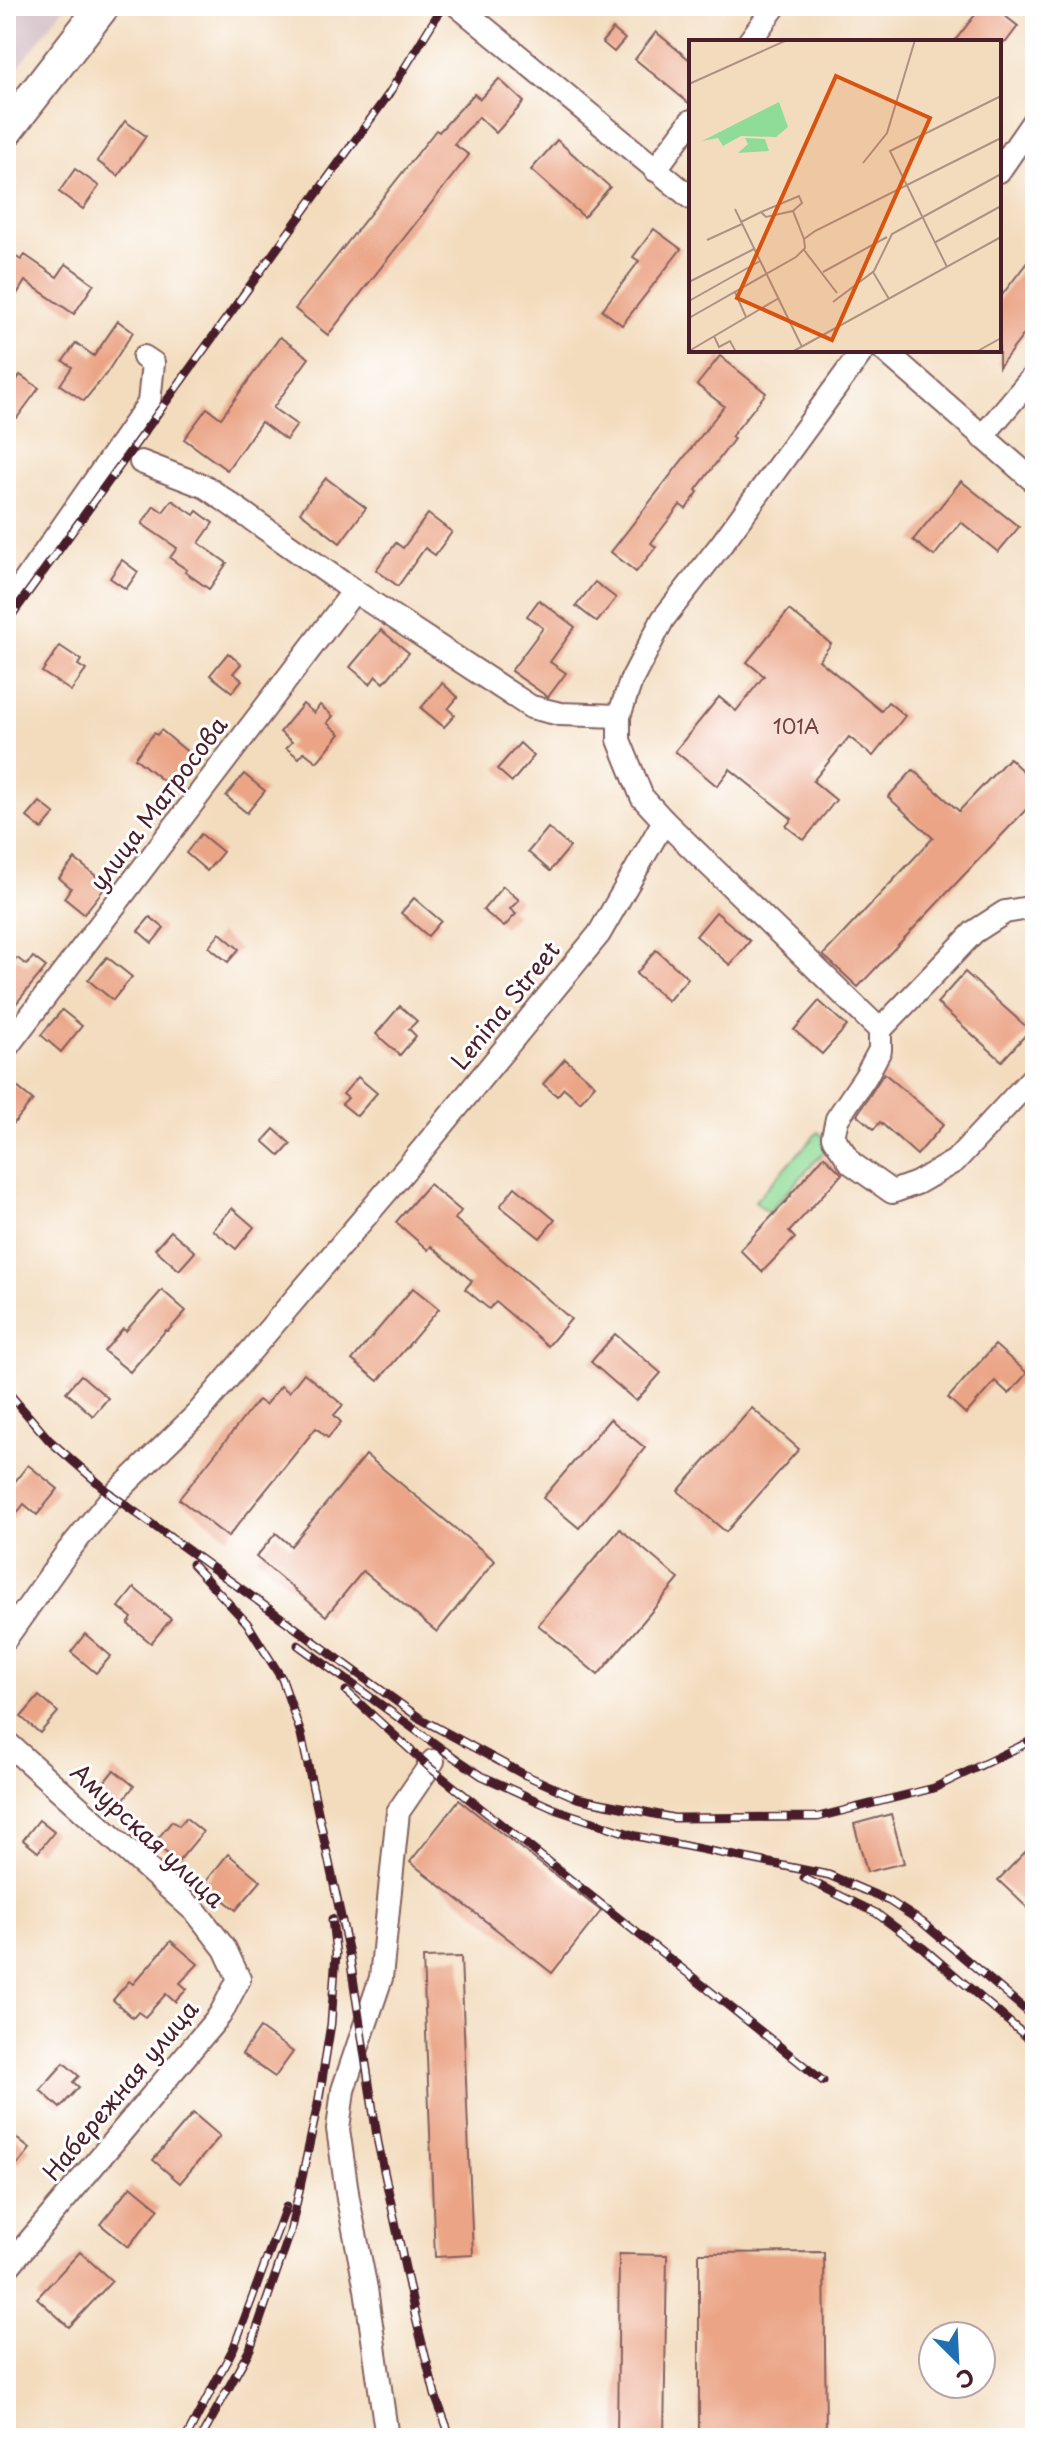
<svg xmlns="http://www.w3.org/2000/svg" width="1041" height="2444" font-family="'Playpen Sans',sans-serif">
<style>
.industrial{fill:#d2bdc5}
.green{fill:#8fdb98;stroke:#6c7d62;stroke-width:2}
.building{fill:#eba486}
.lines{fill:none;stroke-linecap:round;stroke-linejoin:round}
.street-casing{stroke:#85615e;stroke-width:26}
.secondary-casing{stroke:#85615e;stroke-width:36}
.street{stroke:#fff;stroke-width:22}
.secondary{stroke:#fff;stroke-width:32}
.rail-casing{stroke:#4a1f2b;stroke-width:9}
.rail{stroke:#fff;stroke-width:6;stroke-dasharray:18;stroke-linecap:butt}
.labels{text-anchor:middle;stroke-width:6;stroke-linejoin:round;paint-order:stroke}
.number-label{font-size:20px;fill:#724042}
.street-label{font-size:24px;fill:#4a1f2b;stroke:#fff}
.inset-road{fill:none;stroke:#af9083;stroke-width:2}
.view{fill:#d8530f;fill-opacity:0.15;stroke:#d8530f;stroke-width:4}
.inset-edge{fill:none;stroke:#4a1f2b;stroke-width:4}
</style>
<rect width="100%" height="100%" fill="#fff"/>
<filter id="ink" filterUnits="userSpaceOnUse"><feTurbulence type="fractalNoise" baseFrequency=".0125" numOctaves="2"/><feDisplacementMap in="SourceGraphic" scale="16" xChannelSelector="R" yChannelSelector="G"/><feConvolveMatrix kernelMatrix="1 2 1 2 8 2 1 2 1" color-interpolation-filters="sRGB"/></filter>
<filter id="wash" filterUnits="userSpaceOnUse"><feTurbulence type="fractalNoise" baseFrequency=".006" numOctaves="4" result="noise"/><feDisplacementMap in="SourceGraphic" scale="32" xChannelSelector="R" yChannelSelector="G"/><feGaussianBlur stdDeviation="1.8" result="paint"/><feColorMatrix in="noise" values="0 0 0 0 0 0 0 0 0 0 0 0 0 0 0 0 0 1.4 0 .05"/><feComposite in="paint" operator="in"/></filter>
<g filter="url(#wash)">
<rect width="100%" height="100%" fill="#f3dcbe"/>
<path class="industrial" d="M 6,6 L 65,6 L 6,84 Z"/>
<path class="green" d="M 818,1132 L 831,1144 L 768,1213 L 755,1201 Z"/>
<g id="blocks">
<g class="building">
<path d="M 982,6 L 992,6 L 1018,26 L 1006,42 L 954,42 Z"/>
<path d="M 613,29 L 625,39 L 614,52 L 602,42 Z"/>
<path d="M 656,32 L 691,61 L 691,105 L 635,59 Z"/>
<path d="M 499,79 L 524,102 L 496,133 L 479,117 L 454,144 L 469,155 L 328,335 L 295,309 L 436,130 L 439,132 L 474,94 L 480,99 Z"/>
<path d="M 125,121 L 146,136 L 118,176 L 97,161 Z"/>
<path d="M 557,140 L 610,187 L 584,217 L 531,170 Z"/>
<path d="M 75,169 L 99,186 L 83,209 L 59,192 Z"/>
<path d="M 654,229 L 681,249 L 622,325 L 602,310 L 639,261 L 633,257 Z"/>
<path d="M 6,250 L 21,260 L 25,255 L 57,277 L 66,264 L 94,284 L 74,314 L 25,281 L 17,294 L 6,286 Z"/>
<path d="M 1035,252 L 1035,320 L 999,367 L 999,299 Z"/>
<path d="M 118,321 L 133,332 L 106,374 L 84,401 L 60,385 L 72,367 L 63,361 L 76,343 L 94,356 Z"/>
<path d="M 280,337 L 309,358 L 273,408 L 297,425 L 286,440 L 261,422 L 227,470 L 184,439 L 207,408 L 221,418 Z"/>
<path d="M 720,356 L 766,393 L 731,437 L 734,439 L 696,490 L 698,492 L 686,509 L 680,505 L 651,543 L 656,547 L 636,572 L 611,552 L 724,406 L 697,385 Z"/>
<path d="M 6,374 L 16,381 L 20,375 L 39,388 L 17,418 L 6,411 Z"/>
<path d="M 326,478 L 366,508 L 340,543 L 300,512 Z"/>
<path d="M 961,481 L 1019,527 L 998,552 L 961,522 L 934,556 L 913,540 Z"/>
<path d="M 172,500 L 194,515 L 197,511 L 213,523 L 199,543 L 227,563 L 209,589 L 185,572 L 187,570 L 170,558 L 177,548 L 142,524 L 154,506 L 163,512 Z"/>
<path d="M 428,514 L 452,532 L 435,555 L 425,548 L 398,586 L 376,570 L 396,543 L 403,548 Z"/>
<path d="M 122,560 L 138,572 L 126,589 L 110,578 Z"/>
<path d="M 595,582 L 616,598 L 597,622 L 576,606 Z"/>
<path d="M 539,600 L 575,627 L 550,662 L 566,673 L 548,697 L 511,671 L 543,628 L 527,616 Z"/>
<path d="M 789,610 L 831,644 L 819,660 L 881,711 L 888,702 L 905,716 L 873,756 L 849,737 L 813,781 L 836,800 L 804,840 L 786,826 L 792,819 L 730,769 L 717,786 L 675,751 L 719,697 L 736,711 L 764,676 L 747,662 Z"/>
<path d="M 381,630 L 409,653 L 384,683 L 376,676 L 370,684 L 350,667 Z"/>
<path d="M 60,646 L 81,660 L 78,665 L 86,670 L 71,691 L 42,672 Z"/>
<path d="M 228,653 L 241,664 L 233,673 L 242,680 L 232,692 L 210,675 Z"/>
<path d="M 442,683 L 458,697 L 448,709 L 455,715 L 444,727 L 421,708 Z"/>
<path d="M 303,704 L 314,713 L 320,705 L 333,716 L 327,723 L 340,734 L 317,762 L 304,752 L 299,758 L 286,748 L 292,742 L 280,732 Z"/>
<path d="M 161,730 L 190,754 L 166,783 L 135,758 L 154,733 L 157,735 Z"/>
<path d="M 520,743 L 534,756 L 512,782 L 497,769 Z"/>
<path d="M 1009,758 L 1035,783 L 1035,800 L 858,987 L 823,955 L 933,838 L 888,797 L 913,770 L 959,811 Z"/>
<path d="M 244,774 L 265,791 L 247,813 L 226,796 Z"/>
<path d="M 40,802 L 55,814 L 42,829 L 27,817 Z"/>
<path d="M 548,828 L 570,847 L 550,871 L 528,852 Z"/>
<path d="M 201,834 L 223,852 L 207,871 L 186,853 Z"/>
<path d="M 75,859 L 107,885 L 84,914 L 64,898 L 71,888 L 59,878 Z"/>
<path d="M 503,886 L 519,900 L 510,909 L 516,914 L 504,927 L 483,910 Z"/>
<path d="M 414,898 L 441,921 L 428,936 L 401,913 Z"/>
<path d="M 716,912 L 750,941 L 730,965 L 696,936 Z"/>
<path d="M 150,917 L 164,928 L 152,943 L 138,931 Z"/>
<path d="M 220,933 L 239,949 L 228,962 L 209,947 Z"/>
<path d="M 656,950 L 688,978 L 668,1001 L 636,974 Z"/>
<path d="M 33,957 L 46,967 L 6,1016 L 6,972 L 17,958 L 27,965 Z"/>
<path d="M 107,957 L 132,977 L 113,1000 L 88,980 Z"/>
<path d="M 965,972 L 1030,1030 L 1002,1061 L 937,1003 Z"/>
<path d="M 819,1001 L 847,1026 L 822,1054 L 794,1030 Z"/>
<path d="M 400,1006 L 417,1021 L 409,1029 L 416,1036 L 400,1055 L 376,1034 Z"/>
<path d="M 62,1010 L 82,1026 L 61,1052 L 41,1035 Z"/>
<path d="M 565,1059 L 595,1085 L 580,1102 L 564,1088 L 557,1096 L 543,1084 Z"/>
<path d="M 884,1073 L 944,1124 L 917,1155 L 880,1122 L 874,1129 L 857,1115 Z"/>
<path d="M 358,1077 L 377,1093 L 357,1116 L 342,1104 L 348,1098 L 343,1094 Z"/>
<path d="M 6,1078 L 33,1100 L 6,1133 Z"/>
<path d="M 274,1129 L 291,1144 L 280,1156 L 263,1141 Z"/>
<path d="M 824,1156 L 842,1174 L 789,1232 L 795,1238 L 762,1272 L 740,1250 L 791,1196 L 790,1195 Z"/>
<path d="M 429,1184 L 461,1211 L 455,1219 L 571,1319 L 548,1346 L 496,1302 L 489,1309 L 465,1289 L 472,1281 L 431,1246 L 428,1250 L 396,1222 Z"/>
<path d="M 515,1187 L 555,1220 L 540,1238 L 500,1206 Z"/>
<path d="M 232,1208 L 254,1227 L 236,1249 L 213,1230 Z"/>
<path d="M 171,1231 L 195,1252 L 179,1270 L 155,1249 Z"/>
<path d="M 413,1288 L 439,1309 L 378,1381 L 352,1360 Z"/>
<path d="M 162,1290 L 186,1311 L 168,1331 L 166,1330 L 130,1372 L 104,1351 L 123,1329 L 126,1331 Z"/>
<path d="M 615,1334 L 661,1373 L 636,1401 L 591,1362 Z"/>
<path d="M 995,1345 L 1027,1373 L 1009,1394 L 995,1381 L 966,1414 L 948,1398 Z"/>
<path d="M 304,1373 L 343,1405 L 334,1415 L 341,1422 L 328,1438 L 316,1428 L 228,1537 L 179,1499 L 258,1400 L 265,1405 L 281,1386 L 289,1392 Z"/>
<path d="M 81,1375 L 108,1398 L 93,1416 L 66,1392 Z"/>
<path d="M 752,1408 L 799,1449 L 726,1532 L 678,1491 Z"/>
<path d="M 610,1419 L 645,1448 L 579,1528 L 543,1498 Z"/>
<path d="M 366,1455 L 495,1561 L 437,1632 L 363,1571 L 326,1616 L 256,1557 L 276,1533 L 291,1546 Z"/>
<path d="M 28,1465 L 58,1489 L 37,1515 L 24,1504 L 6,1527 L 6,1493 Z"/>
<path d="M 620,1529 L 679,1579 L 598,1675 L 538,1625 Z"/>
<path d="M 134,1588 L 171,1619 L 151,1643 L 128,1624 L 132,1618 L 119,1607 Z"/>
<path d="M 85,1634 L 111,1656 L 96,1673 L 71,1652 Z"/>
<path d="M 39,1696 L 58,1712 L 40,1733 L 21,1717 Z"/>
<path d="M 114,1770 L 134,1786 L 116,1809 L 96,1792 Z"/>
<path d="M 459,1800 L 601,1911 L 552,1973 L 410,1862 Z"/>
<path d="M 891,1814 L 904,1863 L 867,1872 L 854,1824 Z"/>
<path d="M 186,1818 L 203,1832 L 178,1862 L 154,1843 L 172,1821 L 179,1826 Z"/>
<path d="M 39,1820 L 54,1832 L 38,1852 L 23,1840 Z"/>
<path d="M 1035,1842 L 1035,1915 L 998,1880 Z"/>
<path d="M 228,1854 L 261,1881 L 236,1910 L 204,1884 Z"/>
<path d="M 171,1941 L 198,1964 L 180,1983 L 187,1989 L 175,2002 L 166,1994 L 145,2017 L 138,2012 L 133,2018 L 113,2000 L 129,1981 L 133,1984 Z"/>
<path d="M 461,1957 L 473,2255 L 435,2257 L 423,1958 Z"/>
<path d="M 260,2028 L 293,2052 L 275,2077 L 242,2054 Z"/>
<path d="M 64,2063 L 79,2076 L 73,2082 L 79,2087 L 60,2108 L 40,2090 Z"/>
<path d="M 193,2113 L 220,2136 L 180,2183 L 153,2160 Z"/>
<path d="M 6,2130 L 30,2149 L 18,2164 L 6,2154 Z"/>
<path d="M 131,2186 L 159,2209 L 128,2247 L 100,2224 Z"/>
<path d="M 80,2252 L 112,2281 L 69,2327 L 37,2298 Z"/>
<path d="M 824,2252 L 826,2438 L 699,2438 L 699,2253 Z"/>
<path d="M 619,2254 L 667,2255 L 664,2438 L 617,2438 Z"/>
</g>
</g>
</g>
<g filter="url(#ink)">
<use href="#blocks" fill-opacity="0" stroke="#85615e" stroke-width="2"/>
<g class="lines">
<g class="street-casing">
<g id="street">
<path d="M 458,6 L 691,198"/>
<path d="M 749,42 L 775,6"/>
<path d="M 655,170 L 691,121"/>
<path d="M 999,171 L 1035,119"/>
<path d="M 884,350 L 1035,482"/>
<path d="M 982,437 L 1035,374"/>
<path d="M 141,462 L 206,487 L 354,591 L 531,707 L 560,714 L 619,716"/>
<path d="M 6,608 L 149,403 L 153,363 L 144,357"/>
<path d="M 664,821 L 880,1030 L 974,932 L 1005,912 L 1035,907"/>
<path d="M 880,1030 L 880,1050 L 866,1076 L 837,1119 L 833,1137 L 851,1163 L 892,1192 L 917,1183 L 955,1161 L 1035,1075"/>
<path d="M 6,1048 L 354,591"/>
<path d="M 6,1638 L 68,1551 L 113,1496 L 198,1413 L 422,1150 L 599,934 L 664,821 L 642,797 L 619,740 L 619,716 L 631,681 L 663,619 L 723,542 L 863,350"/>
<path d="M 6,1742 L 197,1913 L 225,1949 L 239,1979 L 220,2015 L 6,2269"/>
<path d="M 387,2438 L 366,2289 L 348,2199 L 338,2129 L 343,2090 L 381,1978 L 398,1812 L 433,1761"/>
</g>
</g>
<g class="secondary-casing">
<path id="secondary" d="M 6,131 L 103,6"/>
</g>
<use href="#street" class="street"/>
<use href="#secondary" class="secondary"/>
<g class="rail-casing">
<g id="rail">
<path d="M 6,623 L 388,95 L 443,6"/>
<path d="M 6,1390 L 49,1440 L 113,1496 L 421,1719 L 523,1774 L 577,1798 L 674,1818 L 818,1817 L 934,1788 L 1035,1739"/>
<path d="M 192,1564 L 247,1623 L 282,1679 L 301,1734 L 350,1958 L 378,2143 L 416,2319 L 435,2395 L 451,2438"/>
<path d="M 298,1645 L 442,1749 L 482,1776 L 557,1810 L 636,1836 L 829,1875 L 889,1901 L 922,1922 L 1035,2018"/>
<path d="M 346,1691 L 429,1767 L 823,2081"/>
<path d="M 804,1878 L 876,1913 L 923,1948 L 1035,2044"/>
<path d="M 186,2438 L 234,2347 L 286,2207"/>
<path d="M 201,2438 L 250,2349 L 290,2233 L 318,2104 L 331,2024 L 336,1954 L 332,1919"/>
</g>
</g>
<use href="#rail" class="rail"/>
</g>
</g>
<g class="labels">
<g class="number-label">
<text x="796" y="734">101А</text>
</g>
<g class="street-label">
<text transform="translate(159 804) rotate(-53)" y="8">улица Матросова</text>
<text transform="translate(506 1006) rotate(-51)" y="8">Lenina Street</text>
<text transform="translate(147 1836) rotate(43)" y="8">Амурская улица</text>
<text transform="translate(121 2091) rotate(-50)" y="8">Набережная улица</text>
</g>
</g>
<g transform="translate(689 40)">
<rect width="312" height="312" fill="#f3dcbe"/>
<path d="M 90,62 L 99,87 L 87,97 L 52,96 L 34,106 L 29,98 L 13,101 ZM 56,98 L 76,99 L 80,111 L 49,113 L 59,104 Z" fill="#8fdb98"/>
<path class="inset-road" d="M 0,44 L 98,0M 174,123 L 198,93 L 226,0M 46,169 L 113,307M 72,172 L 110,156 L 113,163 L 104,171M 52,182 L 72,172 L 77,177 L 104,171 L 115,199M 18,200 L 53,184M 245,203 L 312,166M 115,210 L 148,253M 258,227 L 201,111 L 312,56M 134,232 L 198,197M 184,232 L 200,259M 0,242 L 65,209M 46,252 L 57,277M 0,261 L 71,221M 144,262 L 185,231 L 203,194 L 312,134M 0,278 L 107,217 L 116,208 L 115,199 L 126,191 L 312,98M 25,296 L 30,307 L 41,301 L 47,312M 0,311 L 90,258M 103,312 L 312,197M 287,312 L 312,298"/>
<path class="view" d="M 147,36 L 241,78 L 143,300 L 48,258 Z"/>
<rect width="312" height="312" class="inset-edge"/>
</g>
<rect width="1041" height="2444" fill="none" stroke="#fff" stroke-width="32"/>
<g transform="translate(957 2360) rotate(156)"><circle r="38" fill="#ffffff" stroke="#b7a5aa" stroke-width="2"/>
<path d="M0-6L14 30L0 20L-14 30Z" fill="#1f6fb2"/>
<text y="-12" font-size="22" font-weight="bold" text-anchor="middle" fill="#4a1f2b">С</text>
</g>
</svg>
